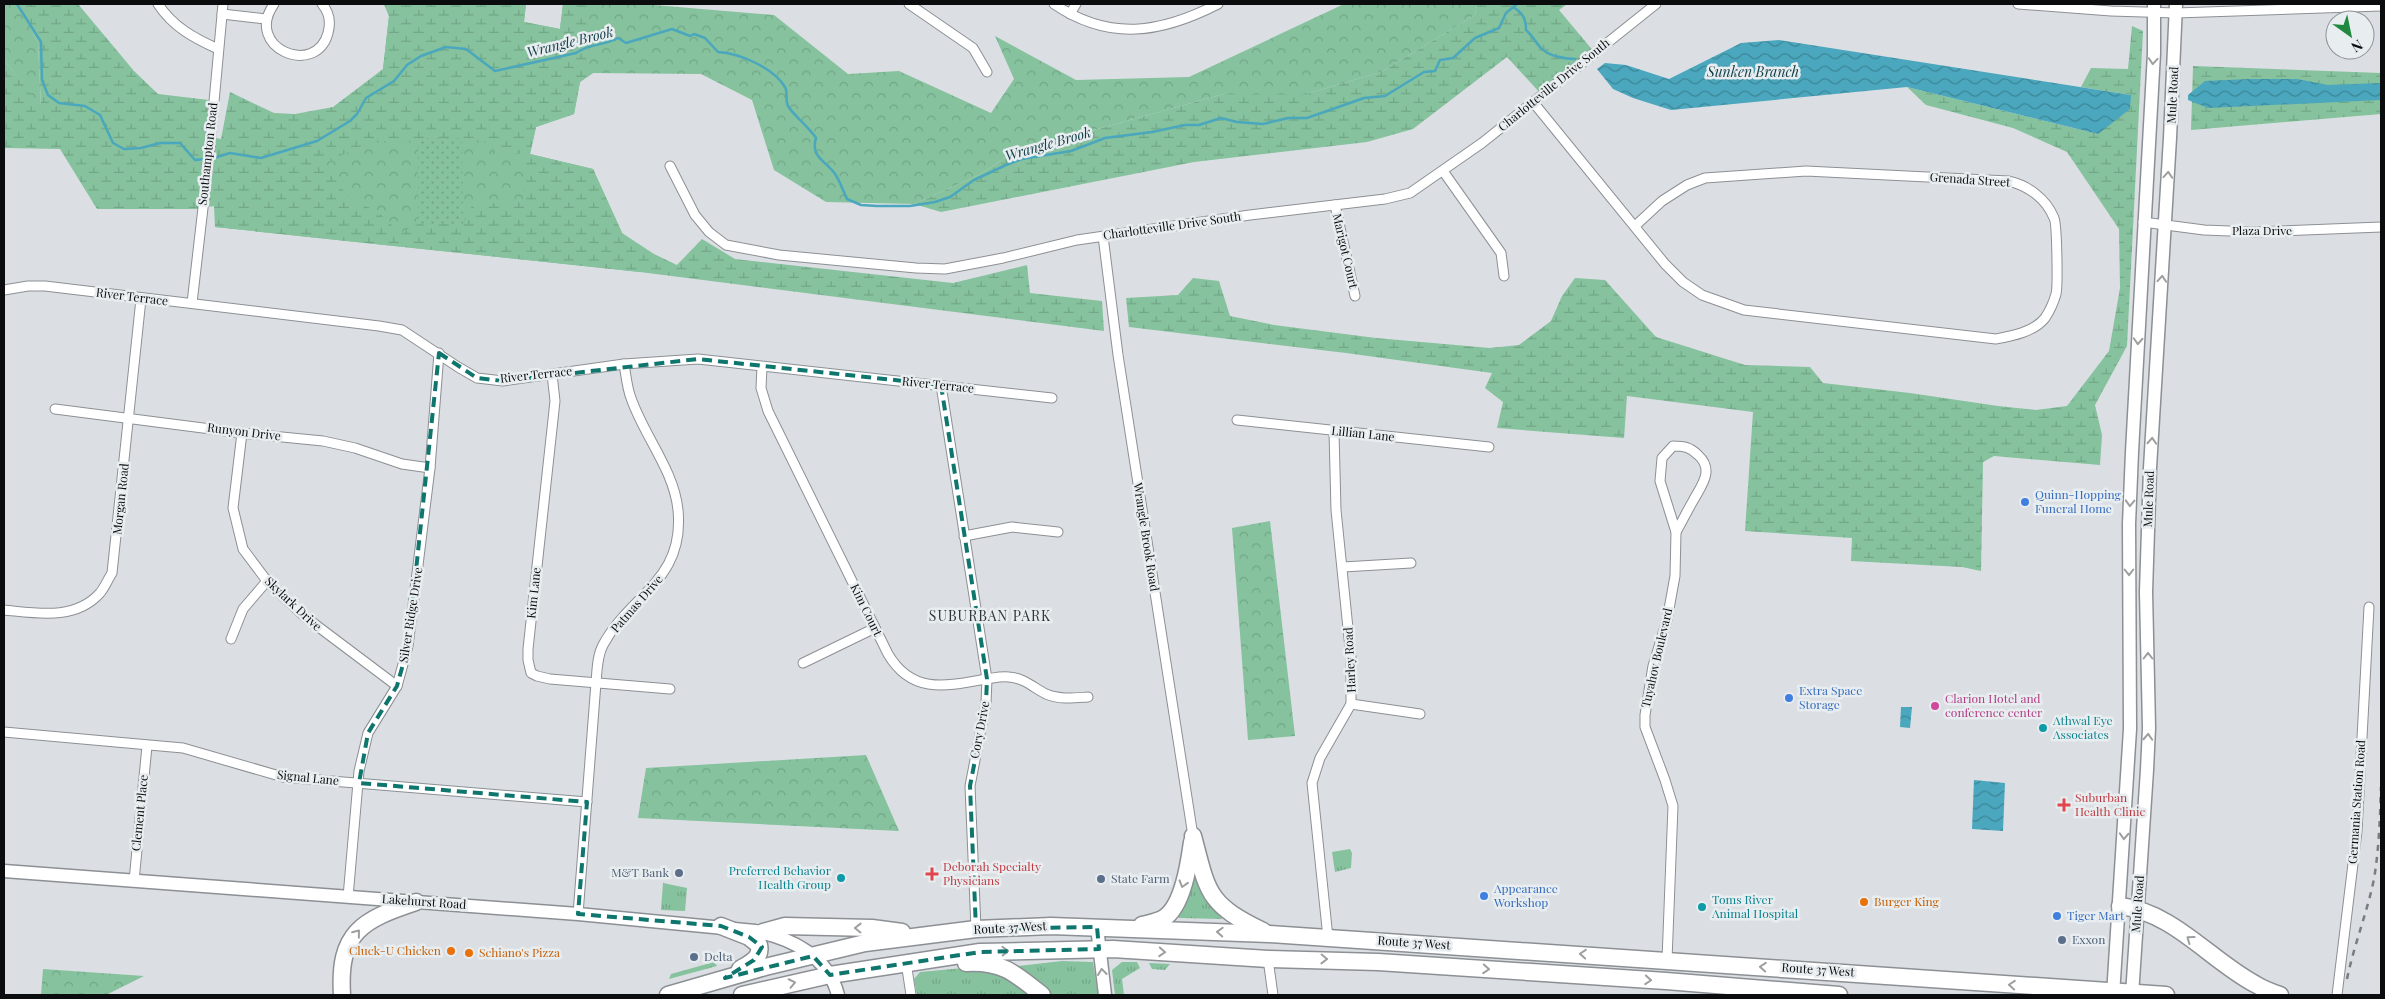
<svg xmlns="http://www.w3.org/2000/svg" width="2385" height="999" font-family="'Playfair Display',serif">
<style>
.grass{fill:url(#grass-tufts)}
.forest{fill:url(#forest-crowns)}
.wetland{fill:url(#wetland-marsh);fill-rule:evenodd}
.garden{fill:url(#garden-dots)}
.water{fill:url(#water-waves)}
.lines{fill:none;stroke-linecap:round;stroke-linejoin:round}
.stream{stroke:#4aa7bd;stroke-width:2.5}
.street-casing{stroke:#8c9094;stroke-width:11}
.secondary-casing{stroke:#8c9094;stroke-width:15}
.highway-casing{stroke:#8c9094;stroke-width:19}
.street{stroke:#fff;stroke-width:9}
.secondary{stroke:#fff;stroke-width:12}
.highway{stroke:#fff;stroke-width:16}
.rail{stroke:#7a7c7f;stroke-width:2.5;stroke-dasharray:6 6;stroke-linecap:butt}
.oneway{stroke:#9d9e9f}
.marked{fill:none;stroke:#0f766e;stroke-width:4;stroke-dasharray:10 6;stroke-linejoin:round}
.shop-dot{fill:#3f7fe0;stroke:#e8edf0;stroke-width:2}
.hotel-dot{fill:#d1479c;stroke:#e8edf0;stroke-width:2}
.culture-dot{fill:#0f9aa8;stroke:#e8edf0;stroke-width:2}
.health-dot{fill:#e0444e;stroke:#e8edf0;stroke-width:2}
.service-dot{fill:#5c6f8a;stroke:#e8edf0;stroke-width:2}
.food-dot{fill:#e8710a;stroke:#e8edf0;stroke-width:2}
.labels{text-anchor:middle;stroke-width:5;stroke-linejoin:round;paint-order:stroke}
.street-label{font-size:12px;fill:#0b0c0e;stroke:#e8edf0}
.shop-label{font-size:12px;fill:#366cbe;stroke:#e8edf0;text-anchor:start}
.hotel-label{font-size:12px;fill:#b23c85;stroke:#e8edf0;text-anchor:start}
.culture-label{font-size:12px;fill:#0d838f;stroke:#e8edf0;text-anchor:start}
.health-label{font-size:12px;fill:#be3a42;stroke:#e8edf0;text-anchor:start}
.service-label{font-size:12px;fill:#4e5e75;stroke:#e8edf0;text-anchor:start}
.food-label{font-size:12px;fill:#c56008;stroke:#e8edf0;text-anchor:start}
.water-label{font-size:14px;font-style:italic;fill:#15404a;stroke:#e8edf0}
.neighbourhood-label{font-size:14px;letter-spacing:1px;fill:#34373a;stroke:#e8edf0}
</style>
<defs>
<pattern id="grass-tufts" width="24" height="20" patternUnits="userSpaceOnUse" patternTransform="scale(1.25)"><rect width="24" height="20" fill="#85c29d"/><path d="M3 7l-1-3M5 7V3M7 7l1-3M15 17l-1-3M17 17v-4M19 17l1-3" fill="none" stroke="#72a686"/></pattern>
<pattern id="forest-crowns" width="20" height="18" patternUnits="userSpaceOnUse" patternTransform="scale(1.25)"><rect width="20" height="18" fill="#85c29d"/><path d="M2 6a3 3 0 1 1 6 0M12 15a3 3 0 1 1 6 0" fill="none" stroke="#72a686"/></pattern>
<pattern id="wetland-marsh" width="20" height="14" patternUnits="userSpaceOnUse" patternTransform="scale(1.25)"><rect width="20" height="14" fill="#85c29d"/><path d="M1 5h8M5 5V1M11 12h8M15 12V8" fill="none" stroke="#72a686"/></pattern>
<pattern id="garden-dots" width="8" height="8" patternUnits="userSpaceOnUse" patternTransform="scale(1.25)"><rect width="8" height="8" fill="#85c29d"/><path d="M2 2h.1M6 6h.1" fill="none" stroke="#72a686" stroke-width="1.8" stroke-linecap="round"/></pattern>
<pattern id="water-waves" width="16" height="10" patternUnits="userSpaceOnUse" patternTransform="scale(1.25)"><rect width="16" height="10" fill="#4aa7bd"/><path d="M0 5q4-4 8 0t8 0" fill="none" stroke="#3c8698"/></pattern>
</defs>
<rect width="100%" height="100%" fill="#dbdfe3"/>
<g class="grass">
<path d="M 1350,849 L 1352,853 L 1351,868 L 1335,872 L 1332,852 Z"/>
<path d="M 1195,872 L 1214,909 L 1222,919 L 1179,918 L 1178,916 Z"/>
<path d="M 663,883 L 687,888 L 685,911 L 661,910 Z"/>
<path d="M 1062,961 L 1093,962 L 1098,995 L 1049,995 L 1017,968 L 1018,966 Z"/>
<path d="M 714,962 L 717,966 L 669,979 L 671,974 Z"/>
<path d="M 1122,962 L 1137,962 L 1140,968 L 1122,979 L 1124,995 L 1115,995 L 1112,970 Z"/>
<path d="M 1149,963 L 1170,964 L 1165,970 L 1152,969 Z"/>
<path d="M 975,967 L 1000,972 L 1033,995 L 917,995 L 914,979 L 920,972 Z"/>
</g>
<g class="forest">
<path d="M 4,4 L 19,4 L 38,42 L 41,107 L 4,60 Z"/>
<path d="M 384,4 L 526,4 L 524,22 L 560,29 L 563,4 L 642,4 L 774,15 L 848,74 L 899,71 L 991,113 L 1014,79 L 995,36 L 1076,80 L 1189,77 L 1344,4 L 1477,4 L 1475,15 L 1381,72 L 1306,94 L 1224,94 L 1014,152 L 979,175 L 914,204 L 826,202 L 774,170 L 752,100 L 701,74 L 593,73 L 580,82 L 574,114 L 536,127 L 530,154 L 593,169 L 640,272 L 215,227 L 383,69 L 389,16 Z"/>
<path d="M 1270,521 L 1295,736 L 1248,740 L 1232,528 Z"/>
<path d="M 866,755 L 899,831 L 638,818 L 646,768 Z"/>
<path d="M 43,969 L 144,976 L 106,995 L 41,995 Z"/>
</g>
<g class="wetland">
<path d="M 19,4 L 78,4 L 134,71 L 158,94 L 209,100 L 206,136 L 221,139 L 230,92 L 274,113 L 295,114 L 333,107 L 383,69 L 389,16 L 384,4 L 526,4 L 524,22 L 560,29 L 563,4 L 587,4 L 591,44 L 585,67 L 593,73 L 580,82 L 574,114 L 536,127 L 530,154 L 593,169 L 622,233 L 654,254 L 677,265 L 702,239 L 735,259 L 953,283 L 1027,265 L 1030,293 L 1102,301 L 1104,331 L 640,272 L 215,227 L 214,206 L 198,209 L 97,209 L 60,149 L 4,148 L 4,60 L 41,106 L 38,42 ZM 418,138 L 462,138 L 494,143 L 493,154 L 524,154 L 523,202 L 473,204 L 463,224 L 418,224 L 400,233 L 378,212 L 348,197 L 325,163 L 374,140 L 401,143 Z"/>
<path d="M 1477,4 L 1567,4 L 1559,10 L 1595,53 L 1542,95 L 1507,57 L 1413,129 L 1367,142 L 1194,162 L 941,212 L 914,204 L 979,175 L 1014,152 L 1224,94 L 1306,94 L 1381,72 L 1475,15 Z"/>
<path d="M 2132,26 L 2143,31 L 2127,346 L 2095,405 L 2102,435 L 2100,465 L 1994,456 L 1983,462 L 1981,571 L 1962,567 L 1851,561 L 1852,538 L 1745,531 L 1753,412 L 1627,396 L 1624,438 L 1497,428 L 1503,402 L 1485,388 L 1492,373 L 1346,353 L 1129,327 L 1126,298 L 1178,295 L 1193,278 L 1219,281 L 1230,316 L 1274,325 L 1376,338 L 1490,348 L 1519,345 L 1551,321 L 1562,296 L 1575,278 L 1605,280 L 1656,337 L 1745,365 L 1810,367 L 1823,383 L 1910,393 L 1998,406 L 2036,410 L 2067,406 L 2109,351 L 2120,288 L 2119,229 L 2067,152 L 2013,128 L 1926,105 L 1907,87 L 2098,134 L 2131,95 L 2081,87 L 2091,68 L 2128,69 Z"/>
<path d="M 2193,66 L 2381,73 L 2381,114 L 2191,130 Z"/>
</g>
<path class="garden" d="M 418,138 L 462,138 L 463,224 L 418,224 Z"/>
<g class="water">
<path d="M 1779,40 L 2131,95 L 2130,109 L 2098,134 L 1907,87 L 1671,110 L 1633,98 L 1613,89 L 1597,69 L 1605,63 L 1626,65 L 1669,79 L 1741,43 Z"/>
<path d="M 2249,79 L 2297,79 L 2328,85 L 2381,83 L 2381,100 L 2208,108 L 2188,100 L 2188,95 L 2205,81 Z"/>
<path d="M 1901,707 L 1912,707 L 1910,728 L 1900,727 Z"/>
<path d="M 1974,780 L 2005,783 L 2003,831 L 1972,829 Z"/>
</g>
<g class="lines">
<g class="stream">
<path d="M 17,4 L 41,42 L 42,80 L 48,95 L 59,103 L 85,106 L 100,115 L 113,143 L 124,149 L 141,148 L 160,143 L 180,143 L 195,160 L 204,159"/>
<path d="M 1513,7 C 1523,13 1526,19 1526,30 C 1534,37 1534,41 1541,48 C 1548,56 1565,59 1575,59"/>
<path d="M 214,158 L 230,153 L 261,158 L 317,141 L 350,121 L 357,114 L 366,98 L 394,81 L 407,65 L 421,56 L 446,47 L 466,49 L 495,71 L 576,53 C 590,43 604,46 618,38 L 626,43 L 672,29 L 690,36 L 694,34 L 705,38 L 718,52 C 739,53 774,68 785,87 C 788,92 785,100 788,106 C 794,116 809,127 816,138 C 810,157 826,161 835,174 C 840,181 843,191 847,199 L 861,205 L 877,206 L 910,206 L 935,202 L 950,197 L 974,180 L 1006,165 L 1022,159 L 1071,151 L 1105,138 L 1152,132 L 1185,125 L 1199,125 L 1221,118 L 1237,122 L 1263,124 L 1288,118 L 1307,118 L 1364,98 L 1385,96 L 1424,72 L 1435,71 L 1440,60 L 1453,58 L 1475,38 L 1499,28 L 1506,13 L 1517,4"/>
</g>
<g class="street-casing">
<g id="street">
<path d="M 158,4 C 173,27 194,38 218,49"/>
<path d="M 274,4 C 243,48 316,78 328,33 C 331,22 329,12 322,4"/>
<path d="M 909,4 L 973,48 L 987,72"/>
<path d="M 1054,4 C 1110,42 1161,33 1218,4"/>
<path d="M 2018,4 L 2111,11 L 2176,13 L 2381,6"/>
<path d="M 222,14 L 266,19"/>
<path d="M 1070,14 L 1076,4"/>
<path d="M 1533,102 L 1665,264 L 1683,282 L 1702,295 L 1744,310 L 1996,339 C 2012,336 2034,332 2045,318 C 2049,312 2054,301 2056,294 C 2058,287 2057,223 2054,218 C 2046,198 2027,185 2008,181 L 1806,171 L 1705,178 L 1687,185 L 1662,201 L 1635,226"/>
<path d="M 670,166 L 695,215 L 709,232 L 726,245 L 779,255 L 916,268 L 945,269 L 1003,258 L 1077,240 L 1250,215 L 1385,199 L 1410,193 L 1482,143 L 1656,4"/>
<path d="M 1443,171 L 1501,253 L 1504,276"/>
<path d="M 1335,205 L 1355,296"/>
<path d="M 2143,222 L 2204,230 L 2255,232 L 2381,227"/>
<path d="M 1103,236 L 1118,355 L 1193,836"/>
<path d="M 4,290 L 28,286 L 45,286 L 379,326 L 402,330 L 458,367 L 477,378 L 503,381 L 624,364 L 698,359 L 1052,398"/>
<path d="M 192,303 L 209,156 L 223,4"/>
<path d="M 762,367 L 761,388 L 768,411 L 888,654 C 912,695 947,686 986,679 C 994,678 1001,676 1009,677 C 1024,678 1034,688 1046,694 C 1060,700 1074,698 1088,697"/>
<path d="M 552,374 L 555,401 L 528,649 L 528,660 L 531,673 L 537,676 L 550,679 L 670,689"/>
<path d="M 941,385 L 987,679 L 986,703 L 970,786 L 976,929"/>
<path d="M 55,409 L 242,433 L 323,441 L 355,448 L 402,464 L 430,468"/>
<path d="M 1237,420 L 1489,447"/>
<path d="M 242,433 L 233,508 L 243,549 L 267,581 L 304,616 L 397,686"/>
<path d="M 1673,446 C 1684,446 1690,447 1698,455 C 1715,470 1701,486 1693,501 C 1687,511 1682,522 1676,532 L 1660,481 L 1662,458 Z"/>
<path d="M 964,536 L 1012,527 L 1058,532"/>
<path d="M 1343,567 L 1411,563"/>
<path d="M 4,610 C 36,613 75,621 100,593 C 105,587 108,579 112,573 L 141,299"/>
<path d="M 231,639 L 243,609 L 267,581"/>
<path d="M 803,663 L 875,628"/>
<path d="M 1351,704 L 1420,714"/>
<path d="M 4,732 L 183,748 L 283,777 L 587,802"/>
<path d="M 134,881 L 147,746"/>
<path d="M 348,897 L 359,771 L 368,733 L 397,686 L 408,646 L 430,468 L 439,353"/>
<path d="M 578,914 L 596,683 C 597,671 597,656 603,645 C 630,594 685,581 678,510 C 674,470 644,436 631,398 C 627,388 626,375 624,364"/>
<path d="M 1328,938 L 1312,783 L 1320,758 L 1351,704 L 1351,658 L 1336,510 L 1334,432"/>
<path d="M 1268,959 L 1273,995"/>
<path d="M 1667,960 L 1673,806 L 1665,780 L 1645,727 L 1645,715 L 1653,666 L 1667,620 L 1675,576 L 1676,532"/>
<path d="M 906,962 L 911,995"/>
<path d="M 2337,995 L 2357,831 L 2369,607"/>
</g>
</g>
<g class="secondary-casing">
<g id="secondary">
<path d="M 4,871 L 578,914 L 755,931 C 791,938 828,956 838,995"/>
<path d="M 1097,927 L 1105,995"/>
<path d="M 2113,995 L 2130,729 L 2129,524 L 2132,452 L 2154,53 L 2154,4"/>
<path d="M 2132,995 L 2147,770 L 2149,728 L 2146,592 L 2150,468 L 2170,138 L 2176,4"/>
</g>
</g>
<g class="highway-casing">
<g id="highway">
<path d="M 1193,836 C 1208,893 1207,904 1263,931"/>
<path d="M 2120,906 C 2173,912 2210,960 2255,984 C 2263,989 2271,992 2280,995"/>
<path d="M 1142,925 C 1149,923 1158,922 1164,918 C 1183,906 1189,863 1192,842"/>
<path d="M 721,926 L 749,937 L 759,945 C 762,958 750,963 740,969"/>
<path d="M 763,932 L 785,926 L 872,928 L 902,932"/>
<path d="M 966,963 C 1002,961 1015,973 1042,995"/>
<path d="M 342,995 C 338,932 362,920 416,902"/>
<path d="M 668,995 L 765,967 L 865,943 L 976,929 L 1051,926 L 1269,934 L 2166,995"/>
<path d="M 742,995 L 830,975 L 980,952 L 1113,949 L 1268,959 L 1378,962 L 1666,981 L 1839,995"/>
</g>
</g>
<use href="#street" class="street"/>
<use href="#secondary" class="secondary"/>
<use href="#highway" class="highway"/>
<path class="rail" d="M 2347,979 C 2354,945 2367,913 2374,879 C 2379,849 2380,818 2381,787"/>
</g>
<defs><path id="oneway-chevron" d="M-2-3.5L2.5 0L-2 3.5" fill="none" stroke-width="1.6" stroke-linecap="round" stroke-linejoin="round" transform="scale(1.25)"/></defs>
<g class="oneway">
<use href="#oneway-chevron" transform="translate(2153 61) rotate(94)"/>
<use href="#oneway-chevron" transform="translate(2168 175) rotate(-86)"/>
<use href="#oneway-chevron" transform="translate(2162 279) rotate(-86)"/>
<use href="#oneway-chevron" transform="translate(2138 341) rotate(93)"/>
<use href="#oneway-chevron" transform="translate(2152 441) rotate(-87)"/>
<use href="#oneway-chevron" transform="translate(2130 503) rotate(92)"/>
<use href="#oneway-chevron" transform="translate(2129 572) rotate(90)"/>
<use href="#oneway-chevron" transform="translate(2148 656) rotate(-90)"/>
<use href="#oneway-chevron" transform="translate(2148 737) rotate(-87)"/>
<use href="#oneway-chevron" transform="translate(2124 836) rotate(93)"/>
<use href="#oneway-chevron" transform="translate(1183 884) rotate(107)"/>
<use href="#oneway-chevron" transform="translate(858 928) rotate(-179)"/>
<use href="#oneway-chevron" transform="translate(1220 932) rotate(-177)"/>
<use href="#oneway-chevron" transform="translate(357 933) rotate(-51)"/>
<use href="#oneway-chevron" transform="translate(2190 939) rotate(-144)"/>
<use href="#oneway-chevron" transform="translate(1005 951) rotate(-2)"/>
<use href="#oneway-chevron" transform="translate(1162 952) rotate(4)"/>
<use href="#oneway-chevron" transform="translate(1583 954) rotate(-176)"/>
<use href="#oneway-chevron" transform="translate(1324 959) rotate(1)"/>
<use href="#oneway-chevron" transform="translate(1763 967) rotate(-176)"/>
<use href="#oneway-chevron" transform="translate(1486 969) rotate(4)"/>
<use href="#oneway-chevron" transform="translate(1102 972) rotate(-97)"/>
<use href="#oneway-chevron" transform="translate(1648 980) rotate(4)"/>
<use href="#oneway-chevron" transform="translate(792 983) rotate(-12)"/>
<use href="#oneway-chevron" transform="translate(2012 985) rotate(-176)"/>
</g>
<path class="marked" d="M 439,353 L 477,378 L 503,381 L 698,359 L 941,385 L 987,679 L 986,703 L 970,786 L 976,929 L 1097,927 L 1099,949 L 980,952 L 830,975 L 813,956 L 725,978 L 754,960 L 762,947 L 749,937 L 721,926 L 578,914 L 587,802 L 359,783 L 368,733 L 397,686 L 408,646 Z"/>
<g class="shop-dot">
<circle cx="2025" cy="502" r="5"/>
<circle cx="1789" cy="698" r="5"/>
<circle cx="1484" cy="896" r="5"/>
<circle cx="2057" cy="916" r="5"/>
</g>
<circle class="hotel-dot" cx="1935" cy="706" r="5"/>
<g class="culture-dot">
<circle cx="2043" cy="728" r="5"/>
<circle cx="841" cy="878" r="5"/>
<circle cx="1702" cy="907" r="5"/>
</g>
<g class="health-dot">
<path d="M2061.5 797.5h5v5h5v5h-5v5h-5v-5h-5v-5h5z"/>
<path d="M929.5 866.5h5v5h5v5h-5v5h-5v-5h-5v-5h5z"/>
</g>
<g class="service-dot">
<circle cx="679" cy="873" r="5"/>
<circle cx="1101" cy="879" r="5"/>
<circle cx="2062" cy="940" r="5"/>
<circle cx="694" cy="957" r="5"/>
</g>
<g class="food-dot">
<circle cx="1864" cy="902" r="5"/>
<circle cx="451" cy="951" r="5"/>
<circle cx="469" cy="953" r="5"/>
</g>
<g class="labels">
<g class="street-label">
<text transform="translate(1554 85) rotate(-39)" y="4">Charlotteville Drive South</text>
<text transform="translate(2173 95) rotate(-87)" y="4">Mule Road</text>
<text transform="translate(208 154) rotate(-84)" y="4">Southampton Road</text>
<text transform="translate(1970 180) rotate(4)" y="4">Grenada Street</text>
<text transform="translate(1172 226) rotate(-8)" y="4">Charlotteville Drive South</text>
<text x="2262" y="235">Plaza Drive</text>
<text transform="translate(1345 251) rotate(77)" y="4">Marigot Court</text>
<text transform="translate(132 297) rotate(7)" y="4">River Terrace</text>
<text transform="translate(536 375) rotate(-6)" y="4">River Terrace</text>
<text transform="translate(938 385) rotate(6)" y="4">River Terrace</text>
<text transform="translate(244 432) rotate(7)" y="4">Runyon Drive</text>
<text transform="translate(1363 434) rotate(6)" y="4">Lillian Lane</text>
<text transform="translate(121 499) rotate(-84)" y="4">Morgan Road</text>
<text transform="translate(2149 499) rotate(-88)" y="4">Mule Road</text>
<text transform="translate(1146 537) rotate(81)" y="4">Wrangle Brook Road</text>
<text transform="translate(534 593) rotate(-84)" y="4">Kim Lane</text>
<text transform="translate(293 604) rotate(43)" y="4">Skylark Drive</text>
<text transform="translate(637 604) rotate(-49)" y="4">Patmas Drive</text>
<text transform="translate(866 610) rotate(64)" y="4">Kim Court</text>
<text transform="translate(411 615) rotate(-81)" y="4">Silver Ridge Drive</text>
<text transform="translate(1657 658) rotate(-77)" y="4">Tuyahov Boulevard</text>
<text transform="translate(1350 660) rotate(-93)" y="4">Harley Road</text>
<text transform="translate(980 730) rotate(-79)" y="4">Cory Drive</text>
<text transform="translate(308 778) rotate(6)" y="4">Signal Lane</text>
<text transform="translate(2357 802) rotate(-86)" y="4">Germania Station Road</text>
<text transform="translate(140 813) rotate(-84)" y="4">Clement Place</text>
<text transform="translate(424 902) rotate(4)" y="4">Lakehurst Road</text>
<text transform="translate(2138 904) rotate(-86)" y="4">Mule Road</text>
<text transform="translate(1010 928) rotate(-3)" y="4">Route 37 West</text>
<text transform="translate(1414 943) rotate(4)" y="4">Route 37 West</text>
<text transform="translate(1818 970) rotate(4)" y="4">Route 37 West</text>
</g>
<g class="shop-label">
<text x="2035" y="499">Quinn-Hopping<tspan x="2035" dy="14">Funeral Home</tspan></text>
<text x="1799" y="695">Extra Space<tspan x="1799" dy="14">Storage</tspan></text>
<text x="1494" y="893">Appearance<tspan x="1494" dy="14">Workshop</tspan></text>
<text x="2067" y="920">Tiger Mart</text>
</g>
<g class="hotel-label">
<text x="1945" y="703">Clarion Hotel and<tspan x="1945" dy="14">conference center</tspan></text>
</g>
<g class="culture-label">
<text x="2053" y="725">Athwal Eye<tspan x="2053" dy="14">Associates</tspan></text>
<text x="831" y="875" text-anchor="end">Preferred Behavior<tspan x="831" dy="14">Health Group</tspan></text>
<text x="1712" y="904">Toms River<tspan x="1712" dy="14">Animal Hospital</tspan></text>
</g>
<g class="health-label">
<text x="2075" y="802">Suburban<tspan x="2075" dy="14">Health Clinic</tspan></text>
<text x="943" y="871">Deborah Specialty<tspan x="943" dy="14">Physicians</tspan></text>
</g>
<g class="service-label">
<text x="669" y="877" text-anchor="end">M&amp;T Bank</text>
<text x="1111" y="883">State Farm</text>
<text x="2072" y="944">Exxon</text>
<text x="704" y="961">Delta</text>
</g>
<g class="food-label">
<text x="1874" y="906">Burger King</text>
<text x="441" y="955" text-anchor="end">Cluck-U Chicken</text>
<text x="479" y="957">Schiano's Pizza</text>
</g>
<g class="water-label">
<text transform="translate(570 42) rotate(-14)" y="5">Wrangle Brook</text>
<text x="1753" y="77">Sunken Branch</text>
<text transform="translate(1048 144) rotate(-16)" y="5">Wrangle Brook</text>
</g>
<g class="neighbourhood-label">
<text x="990" y="621">SUBURBAN PARK</text>
</g>
</g>
<rect width="2385" height="999" fill="none" stroke="#0b0c0e" stroke-width="10"/>
<g transform="translate(2350 35) rotate(147)"><circle r="24" fill="#e8edf0" stroke="#909396"/>
<path d="M0-4L9 19L0 12L-9 19Z" fill="#21893f"/>
<text y="-8" font-size="14" font-weight="bold" text-anchor="middle" fill="#0b0c0e">N</text>
</g>
</svg>
